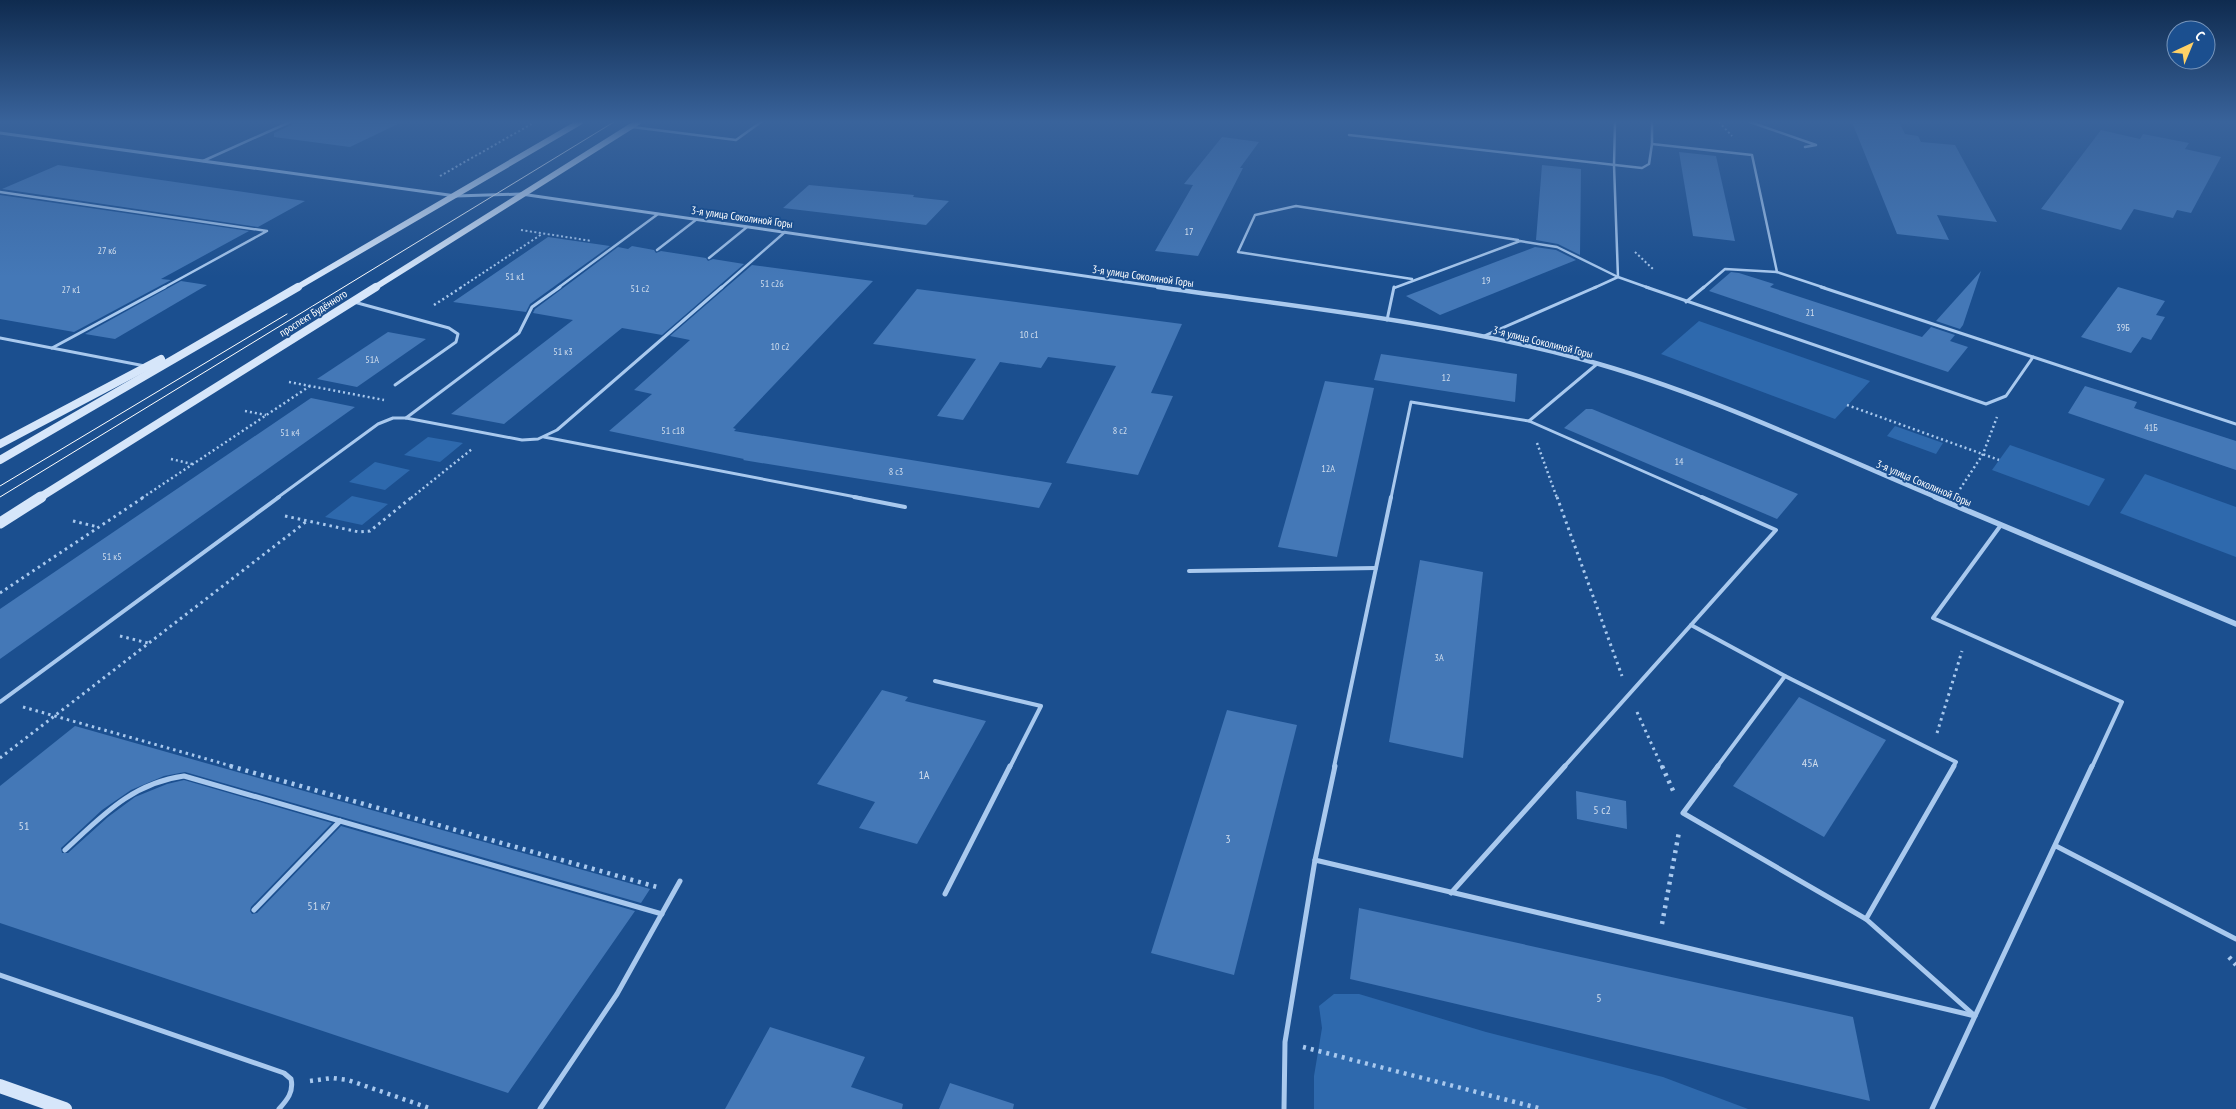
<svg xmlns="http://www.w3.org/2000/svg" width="2236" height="1109" font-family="'PT Sans Narrow',sans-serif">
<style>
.green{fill:#2e69ad}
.building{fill:#4478b7}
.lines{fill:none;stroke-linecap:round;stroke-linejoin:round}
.path-far3{stroke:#a9c9ee;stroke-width:2;stroke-dasharray:2 2.5;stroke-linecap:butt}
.path-far2{stroke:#a9c9ee;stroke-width:2.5;stroke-dasharray:2 3;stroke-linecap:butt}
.path-far1{stroke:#a9c9ee;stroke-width:3;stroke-dasharray:2.5 4;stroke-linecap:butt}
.path{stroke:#a9c9ee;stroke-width:4.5;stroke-dasharray:3 5;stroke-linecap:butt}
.lane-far3{stroke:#a9c9ee;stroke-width:2.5}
.lane-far2{stroke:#a9c9ee;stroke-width:3}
.lane-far1{stroke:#a9c9ee;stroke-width:4}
.lane{stroke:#a9c9ee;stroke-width:5}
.street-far2{stroke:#a9c9ee;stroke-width:3}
.street-far1{stroke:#a9c9ee;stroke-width:4.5}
.street{stroke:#a9c9ee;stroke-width:5.5}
.secondary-far3{stroke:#d6e6fa;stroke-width:6}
.secondary-far2{stroke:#d6e6fa;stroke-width:8}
.secondary-far1{stroke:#d6e6fa;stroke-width:11}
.secondary{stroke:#d6e6fa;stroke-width:14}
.tram{stroke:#fff;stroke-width:1}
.labels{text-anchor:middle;stroke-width:4;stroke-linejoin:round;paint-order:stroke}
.number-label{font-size:10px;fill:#d0dded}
.far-street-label{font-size:11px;fill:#fff;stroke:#1b4f8f}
.near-number-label{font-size:12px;fill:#d0dded}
</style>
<rect width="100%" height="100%" fill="#1b4f8f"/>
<g class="green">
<path d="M 1699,321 L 1870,381 L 1835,419 L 1661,354 Z"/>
<path d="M 1895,426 L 1943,443 L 1936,454 L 1887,436 Z"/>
<path d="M 428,437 L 463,443 L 440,462 L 404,455 Z"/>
<path d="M 2010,445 L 2105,479 L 2089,506 L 1992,470 Z"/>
<path d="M 375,462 L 410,470 L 385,490 L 349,482 Z"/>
<path d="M 2145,474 L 2236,507 L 2236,557 L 2120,513 Z"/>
<path d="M 352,496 L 388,504 L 362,525 L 325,517 Z"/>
<path d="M 1334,994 L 1359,994 L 1486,1032 L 1663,1077 L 1748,1109 L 1314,1109 L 1314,1076 L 1322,1028 L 1319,1006 Z"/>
</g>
<g class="building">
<path d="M 293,122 L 402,122 L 350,147 L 274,137 L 274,133 L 291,125 Z"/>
<path d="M 1852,122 L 1899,122 L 1905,134 L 1918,136 L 1921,142 L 1955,145 L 1997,222 L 1937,215 L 1949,240 L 1897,234 Z"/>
<path d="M 2101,130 L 2140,139 L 2143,134 L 2189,143 L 2185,149 L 2221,157 L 2191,213 L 2177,210 L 2173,218 L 2134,209 L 2121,230 L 2041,209 Z"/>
<path d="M 1222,137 L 1259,142 L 1240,168 L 1243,168 L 1198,256 L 1155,251 L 1193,185 L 1184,184 Z"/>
<path d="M 1679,152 L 1716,156 L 1735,241 L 1693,236 Z"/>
<path d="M 58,165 L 305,201 L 258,227 L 2,189 Z"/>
<path d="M 1542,165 L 1581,169 L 1580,255 L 1558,244 L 1536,240 Z"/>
<path d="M 809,185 L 914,195 L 913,197 L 949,201 L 926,225 L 783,208 Z"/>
<path d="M 0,195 L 249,231 L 161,279 L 171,280 L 74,332 L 0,319 Z"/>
<path d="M 548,237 L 610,246 L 530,304 L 526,312 L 453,302 Z"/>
<path d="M 632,246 L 654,250 L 656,253 L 661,251 L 706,258 L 708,261 L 713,259 L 744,264 L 662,335 L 622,328 L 504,424 L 451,414 L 573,320 L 533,313 L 535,309 L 618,247 L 628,249 Z"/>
<path d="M 1535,247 L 1556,250 L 1576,260 L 1440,315 L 1406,296 Z"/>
<path d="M 752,265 L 873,281 L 733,428 L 736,429 L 734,431 L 1052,483 L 1039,508 L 743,460 L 744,459 L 609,431 L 652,394 L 634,390 L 690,340 L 670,336 Z"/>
<path d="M 1981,271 L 1963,325 L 1960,329 L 1936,321 Z"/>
<path d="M 1731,272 L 1739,273 L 1774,284 L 1770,287 L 1922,337 L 1931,327 L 1955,335 L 1950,341 L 1968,347 L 1948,372 L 1709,291 Z"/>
<path d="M 181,281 L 207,285 L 115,339 L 85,334 Z"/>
<path d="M 2118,287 L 2165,301 L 2156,315 L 2165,317 L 2151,340 L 2142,337 L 2131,353 L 2081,337 Z"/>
<path d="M 917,289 L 1182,324 L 1151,393 L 1173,396 L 1138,475 L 1066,463 L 1116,366 L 1048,357 L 1041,368 L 1000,362 L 963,420 L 937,416 L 976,359 L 873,344 Z"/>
<path d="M 388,332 L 426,339 L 357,387 L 317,379 Z"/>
<path d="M 1381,354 L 1517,374 L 1515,402 L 1374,380 Z"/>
<path d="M 1325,381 L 1374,388 L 1337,557 L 1278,547 Z"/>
<path d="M 2085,386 L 2137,402 L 2134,408 L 2236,441 L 2236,470 L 2068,413 Z"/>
<path d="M 311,398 L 355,407 L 0,659 L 0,609 Z"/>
<path d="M 1586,409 L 1592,409 L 1798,494 L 1777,519 L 1564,428 Z"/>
<path d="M 1420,560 L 1483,572 L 1463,758 L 1389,742 Z"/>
<path d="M 882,690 L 908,697 L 905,701 L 986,721 L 917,844 L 859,828 L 875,802 L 817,784 Z"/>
<path d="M 1799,697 L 1886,740 L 1824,837 L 1733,786 Z"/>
<path d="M 1227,710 L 1297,725 L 1234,975 L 1151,953 Z"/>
<path d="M 75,726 L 650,889 L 641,903 L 185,772 L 164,776 L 131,790 L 102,810 L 61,848 L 62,853 L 68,853 L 108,817 L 135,797 L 167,784 L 184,780 L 332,823 L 251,907 L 250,911 L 252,914 L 257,913 L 341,826 L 635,911 L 508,1093 L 0,923 L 0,786 Z"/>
<path d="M 1576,791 L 1626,801 L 1627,829 L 1577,819 Z"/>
<path d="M 1359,908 L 1853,1017 L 1870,1101 L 1350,979 Z"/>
<path d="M 770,1027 L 865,1057 L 851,1087 L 903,1104 L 902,1109 L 725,1109 Z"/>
<path d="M 950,1083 L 1014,1104 L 1013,1109 L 939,1109 Z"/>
</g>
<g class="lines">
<g class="path-far3">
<path d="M 1719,122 L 1732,136"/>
<path d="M 440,176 L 535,122"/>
<path d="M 521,230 L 592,241"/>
<path d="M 1635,252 L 1654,270"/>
<path d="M 460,288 L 542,234"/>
</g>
<g class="path-far2">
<path d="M 434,305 L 462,287"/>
<path d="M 289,382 L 384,400"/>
<path d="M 1847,405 L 1999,460"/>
<path d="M 245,411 L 266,415"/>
<path d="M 1537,443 L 1557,498"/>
<path d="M 171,459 L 192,464"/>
<path d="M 1960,489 L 1983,454 L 1997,417"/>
<path d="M 142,498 L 310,386"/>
<path d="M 411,498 L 472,449"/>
</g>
<g class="path-far1">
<path d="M 1557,497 L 1622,676"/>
<path d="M 285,516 L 359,532 L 370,531 L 412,497"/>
<path d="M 73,521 L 98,527"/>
<path d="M 0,593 L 144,497"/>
<path d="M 120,636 L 148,643"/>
<path d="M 23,707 L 235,767"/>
<path d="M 1637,712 L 1662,767"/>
<path d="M 1937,733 L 1962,651"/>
<path d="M 0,758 L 307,521"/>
</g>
<g class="path">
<path d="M 230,766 L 657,887"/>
<path d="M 1662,766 L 1675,795"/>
<path d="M 1662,924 L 1679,832"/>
<path d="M 2229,957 L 2236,965"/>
<path d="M 1303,1047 L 1542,1109"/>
<path d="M 310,1081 L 332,1078 L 348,1080 L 432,1109"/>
</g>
<g class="lane-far3">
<path d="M 1750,122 L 1816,145 L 1805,147"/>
<path d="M 632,127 L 736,140 L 761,122"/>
<path d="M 1349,135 L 1642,168 L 1649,164 L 1652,144 L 1652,122"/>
<path d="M 1652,144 L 1752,155 L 1777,272 L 1725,269 L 1703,288"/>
<path d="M 203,161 L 290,122"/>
<path d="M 0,192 L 267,231 L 163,288"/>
<path d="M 657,250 L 697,219"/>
<path d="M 709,258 L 747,227"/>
<path d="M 1777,272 L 1825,288"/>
<path d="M 1412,279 L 1238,252 L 1255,215 L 1296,206 L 1518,240"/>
<path d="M 558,288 L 658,214"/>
<path d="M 721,288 L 785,232"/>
<path d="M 1394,288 L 1520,241 L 1557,247 L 1618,277 L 1649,288"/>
<path d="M 1594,288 L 1618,277 L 1614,165 L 1615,122"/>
</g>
<g class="lane-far2">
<path d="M 1646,287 L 1986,404 L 2006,396 L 2033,357"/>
<path d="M 1821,287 L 2236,424"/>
<path d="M 354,302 L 449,328 L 458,334 L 456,342 L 395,385"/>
<path d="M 1686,302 L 1704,287"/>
<path d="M 1387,320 L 1394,287"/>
<path d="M 1484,336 L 1596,287"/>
<path d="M 0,338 L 145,366"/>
<path d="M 52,348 L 165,287"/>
<path d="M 406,418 L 519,333 L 532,307 L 560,287"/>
<path d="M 1529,421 L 1704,498"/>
<path d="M 544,437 L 861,498"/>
<path d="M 277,498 L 378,424 L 393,418 L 406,418 L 522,440 L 538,439 L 557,430 L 722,287"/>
<path d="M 1391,498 L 1411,402 L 1529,421 L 1597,364"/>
</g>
<g class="lane-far1">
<path d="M 854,497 L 905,507"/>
<path d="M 1702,497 L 1776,530 L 1691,625 L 1785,676 L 1956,762 L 1953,767"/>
<path d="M 2001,525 L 1933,618 L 2122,702 L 2092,767"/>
<path d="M 1189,571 L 1376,568"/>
<path d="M 935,681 L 1041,706 L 1010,767"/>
<path d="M 0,702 L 279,497"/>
<path d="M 1334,767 L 1391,497"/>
<path d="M 1564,767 L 1691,625"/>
<path d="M 1717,767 L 1785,676"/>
</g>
<g class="lane">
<path d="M 1335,766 L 1315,860 L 1975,1016 L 2092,766"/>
<path d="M 1718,766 L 1683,813 L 1866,919 L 1975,1016 L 1932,1109"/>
<path d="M 2056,846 L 2236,939"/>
<path d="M 65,850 C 102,816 132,783 184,776 L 662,914"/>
<path d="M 1451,893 L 1565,766"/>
<path d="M 945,894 L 1010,766"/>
<path d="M 254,910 L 340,821"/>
<path d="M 1866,919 L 1954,766"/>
<path d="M 0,975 L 284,1073 L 291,1079 C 294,1092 287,1100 279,1109"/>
<path d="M 540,1109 L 617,994 L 680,881"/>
<path d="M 1284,1109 L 1285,1042 L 1315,860"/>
</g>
<path class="street-far2" d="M 0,133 L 456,196 L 521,194 L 1167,288"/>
<path class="street-far1" d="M 1158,287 C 1299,307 1443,322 1581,359 C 1704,392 1821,449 1938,498"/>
<path class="street" d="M 1935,497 L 2236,624"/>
<g class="secondary-far3">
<path d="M 296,288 L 580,122"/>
<path d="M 374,288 L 638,122"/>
</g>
<g class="secondary-far2">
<path d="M 0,444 L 161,359"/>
<path d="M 0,460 L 298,287"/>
<path d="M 39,498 L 376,287"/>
</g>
<path class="secondary-far1" d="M 0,523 L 41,497"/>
<path class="secondary" d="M 0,1086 L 65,1109"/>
<g class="tram">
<path d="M 0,486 L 287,314"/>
<path d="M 0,497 L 614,122"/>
</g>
</g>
<linearGradient id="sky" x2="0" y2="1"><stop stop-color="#0f2b4f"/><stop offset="0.44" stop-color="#39639b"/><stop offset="1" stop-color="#39639b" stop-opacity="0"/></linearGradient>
<rect width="2236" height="277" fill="url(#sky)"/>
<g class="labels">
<g class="number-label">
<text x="1189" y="235">17</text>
<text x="107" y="254">27 к6</text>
<text x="515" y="280">51 к1</text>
<text x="1486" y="284">19</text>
<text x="772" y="287">51 c26</text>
<text x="640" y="292">51 с2</text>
<text x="71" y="293">27 к1</text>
<text x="1810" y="316">21</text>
<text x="2123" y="331">39Б</text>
<text x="1029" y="338">10 с1</text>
<text x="780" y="350">10 c2</text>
<text x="563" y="355">51 к3</text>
<text x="372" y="363">51А</text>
<text x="1446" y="381">12</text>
<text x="2151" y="431">41Б</text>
<text x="673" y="434">51 c18</text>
<text x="1120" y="434">8 c2</text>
<text x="290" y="436">51 к4</text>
<text x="1679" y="465">14</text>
<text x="1328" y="472">12А</text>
<text x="896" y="475">8 c3</text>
<text x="112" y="560">51 к5</text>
<text x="1439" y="661">3А</text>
</g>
<g class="far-street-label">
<text transform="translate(742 217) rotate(8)" y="4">3-я улица Соколиной Горы</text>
<text transform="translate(1143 276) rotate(8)" y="4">3-я улица Соколиной Горы</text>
<text transform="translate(313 313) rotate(-32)" y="4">проспект Будённого</text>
<text transform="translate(1543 342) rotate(14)" y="4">3-я улица Соколиной Горы</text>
<text transform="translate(1924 483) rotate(23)" y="4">3-я улица Соколиной Горы</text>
</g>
<g class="near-number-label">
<text x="1810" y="767">45А</text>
<text x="924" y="779">1А</text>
<text x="1602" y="814">5 с2</text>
<text x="24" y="830">51</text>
<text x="1228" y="843">3</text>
<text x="319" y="910">51 к7</text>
<text x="1599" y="1002">5</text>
</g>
</g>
<g transform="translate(2191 45) rotate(44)"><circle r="24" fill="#1b4f8f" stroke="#7695bc"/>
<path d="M0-4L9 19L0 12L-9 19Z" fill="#ffd166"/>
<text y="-8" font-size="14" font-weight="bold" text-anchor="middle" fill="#ffffff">С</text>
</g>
</svg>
